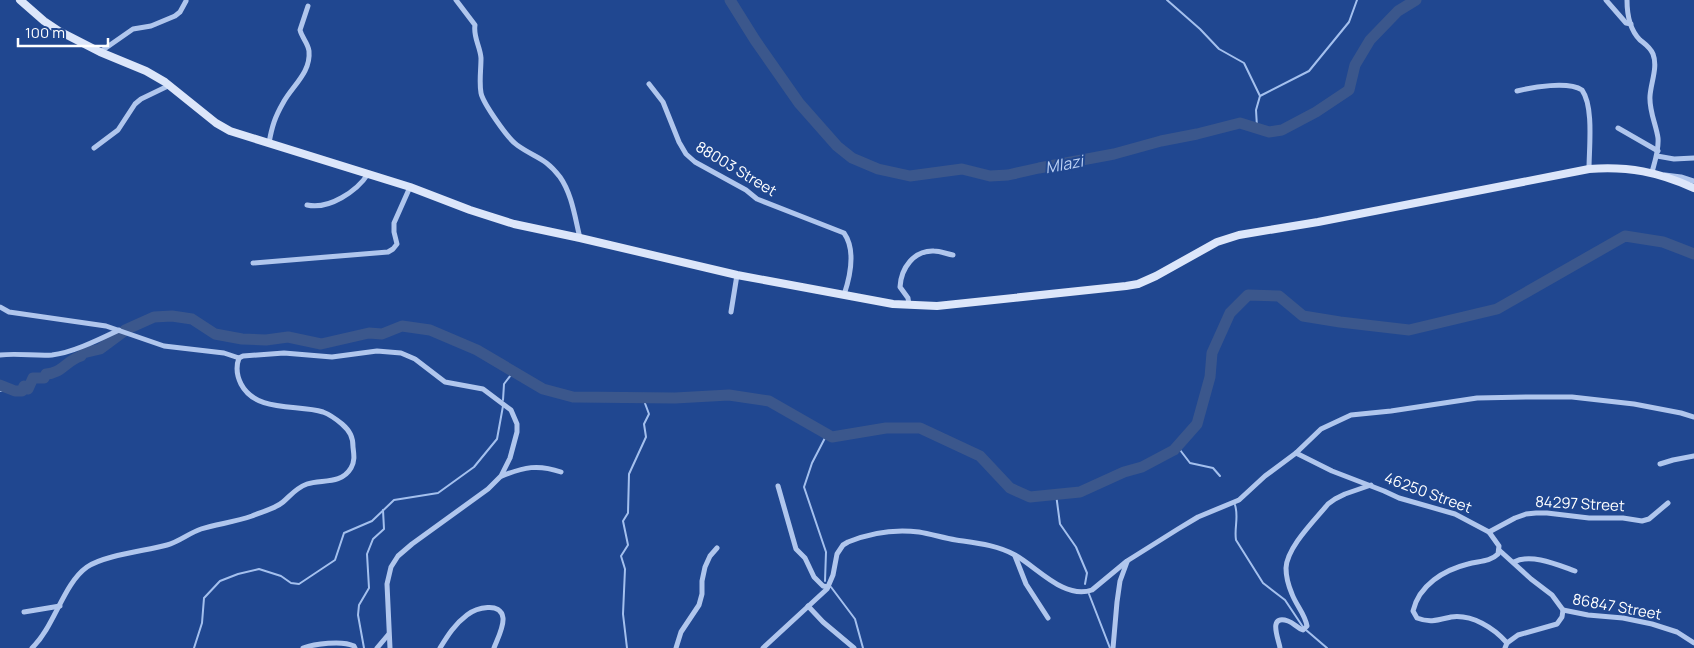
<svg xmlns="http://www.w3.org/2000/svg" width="1694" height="648" font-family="Manrope,sans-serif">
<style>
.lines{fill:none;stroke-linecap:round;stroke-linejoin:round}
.stream{stroke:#a4c0ee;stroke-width:2}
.river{stroke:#3b578c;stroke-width:11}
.street{stroke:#b0c6ed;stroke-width:5}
.secondary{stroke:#dce6fa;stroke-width:8}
.labels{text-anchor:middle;stroke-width:4;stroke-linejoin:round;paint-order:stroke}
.street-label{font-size:15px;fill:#fff;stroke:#204790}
.water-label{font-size:16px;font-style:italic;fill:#bcd1f4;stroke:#204790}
</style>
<rect width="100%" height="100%" fill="#204790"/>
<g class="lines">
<g class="stream">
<path d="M 1167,0 L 1200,29 L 1219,49 L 1244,63 L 1260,96 L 1256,110 L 1257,127"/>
<path d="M 1260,96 L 1309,71 L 1349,22 L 1357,0"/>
<path d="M 0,391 L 10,390"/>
<path d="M 503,400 L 504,384 L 514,371"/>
<path d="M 1177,446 L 1190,463 L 1213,468 L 1220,476"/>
<path d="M 1056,494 L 1060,524 L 1076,547 L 1087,573 L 1085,584"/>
<path d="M 1235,505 C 1239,517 1234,528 1236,540 L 1263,583 L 1285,600 L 1303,627"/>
<path d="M 825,581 L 826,552 L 804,487 L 812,463 L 827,434"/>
<path d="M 831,587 L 855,619 L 863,648"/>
<path d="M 1089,594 L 1110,648"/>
<path d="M 1306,630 L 1327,648"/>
<path d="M 194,648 L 202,623 L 204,598 L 220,581 L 238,574 L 259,569 L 281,576 L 291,583 L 299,584 L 335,560 L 344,533 L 372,521 L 394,500 L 438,493 L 474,467 L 497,439 L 503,406"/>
<path d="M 364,648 L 358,615 L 359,605 L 369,588 L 367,554 L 373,539 L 384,529 L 383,510"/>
<path d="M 627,648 L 623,614 L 625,569 L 621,556 L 628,545 L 623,521 L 628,513 L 629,474 L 646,437 L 644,424 L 649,414 L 643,398"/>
</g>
<g class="river">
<path d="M 730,0 L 755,40 L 799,103 L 837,146 L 852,158 L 878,169 L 910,176 L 962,169 L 990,176 L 1008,175 L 1039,168 L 1114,154 L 1161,141 L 1197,134 L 1240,123 L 1269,132 L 1282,130 L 1316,112 L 1349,90 L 1355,65 L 1370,40 L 1398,11 L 1416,0"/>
<path d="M 125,330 L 154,317 L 172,316 L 192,319 L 215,334 L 242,339 L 266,340 L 288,337 L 321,344 L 369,333 L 382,334 L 402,326 L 430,330 L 477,350 L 543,389 L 573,397 L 675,398 L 729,395 L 769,401 L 832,437 L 886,428 L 920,428 L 980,456 L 1010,488 L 1030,497 L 1080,492 L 1124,472 L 1142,467 L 1174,450 L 1197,424 L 1210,377 L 1212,353 L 1230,313 L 1248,295 L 1279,296 L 1303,316 L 1340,322 L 1409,330 L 1497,309 L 1625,236 L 1663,242 L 1694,254"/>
<path d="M 0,385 L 15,391 L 22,391 L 24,386 L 28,389 L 33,378 L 44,378 L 46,374 C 61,374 67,360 81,356 L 83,353 L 100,349 L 123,332"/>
</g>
<g class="street">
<path d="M 456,0 L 475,25 C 473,37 480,46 481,58 C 481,70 479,82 481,93 C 483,103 508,139 517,145 C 535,158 545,157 560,177 C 572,194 575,218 580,238"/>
<path d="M 1606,0 L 1626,23 L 1631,24"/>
<path d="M 1627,0 C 1627,14 1629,29 1640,40 C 1645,44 1650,47 1653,54 C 1658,67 1651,82 1650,96 C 1649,111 1656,124 1658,138 C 1659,150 1655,161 1652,172"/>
<path d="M 100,52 L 133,29 L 151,26 L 175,16 L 180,12 L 186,1"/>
<path d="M 649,84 L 663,102 L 679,142 L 686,154 L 695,162 L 746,190 L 757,199 L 844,233 C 856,250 850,277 844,295"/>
<path d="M 1517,91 C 1533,87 1568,81 1582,90 C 1594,107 1589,148 1589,169"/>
<path d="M 1618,128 L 1658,151"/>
<path d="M 269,143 C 272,126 275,117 283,103 C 292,86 311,73 309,51 C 308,43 302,38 300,30 L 308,6"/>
<path d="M 94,148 L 118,130 L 135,104 L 141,99 L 170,85"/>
<path d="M 1657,156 L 1674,159 L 1694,158"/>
<path d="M 1665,175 L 1681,177 L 1694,181"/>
<path d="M 307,205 C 329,210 357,191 368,174"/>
<path d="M 253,263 L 388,252 L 393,249 L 397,244 L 394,232 L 394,223 L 410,187"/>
<path d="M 909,305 L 908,298 L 900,287 C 901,268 914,250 934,251 C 940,251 947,254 953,255"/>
<path d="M 0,307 L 9,312 L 106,326 L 164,346 L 224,353 L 239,358 L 243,356 L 284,353 L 332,357 L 377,351 L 401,353 L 415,359 L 445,382 L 483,389 L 511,410 L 517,424 L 517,432 L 510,458 L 501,476 L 488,489 L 412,544 L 398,556 L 391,567 L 387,584 L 390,648"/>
<path d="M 731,312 L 737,275"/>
<path d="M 0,355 C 17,353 35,356 52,355 C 72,353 100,339 119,330"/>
<path d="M 1296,453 L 1332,471 L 1384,491 L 1399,498 L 1455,514 L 1489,532 L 1499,546 L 1498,554 C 1490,562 1478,561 1468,564 C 1444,570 1419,585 1413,611 L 1417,618 C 1430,623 1438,620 1451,617 C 1472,614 1494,628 1507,643 L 1505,648"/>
<path d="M 1660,464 L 1673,460 L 1694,456"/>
<path d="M 502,476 C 524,467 538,464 561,472"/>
<path d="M 778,486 L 796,549 L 805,558 L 814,577 L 823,586 L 828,587"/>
<path d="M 1489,532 L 1515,518 L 1526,514 L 1536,513 L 1547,513 L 1589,518 L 1623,518 L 1642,521 L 1649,519 L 1668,503"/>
<path d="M 1499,550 L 1531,579 L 1552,595 L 1563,610 L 1562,617 L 1557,624 L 1518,635 L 1507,643"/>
<path d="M 1015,556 L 1026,584 L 1048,618"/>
<path d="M 1514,562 C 1531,553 1558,565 1575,571"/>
<path d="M 808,606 L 823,622 L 854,648"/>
<path d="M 1563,610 L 1588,615 L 1623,618 L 1652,624 L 1677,632 L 1694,643"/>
<path d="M 24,612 L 60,606"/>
<path d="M 32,648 C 55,626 63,584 87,567 C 105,555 145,551 167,545 C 179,542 189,533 201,529 C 217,524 235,522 252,516 C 261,512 275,509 283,502 C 291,495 296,488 307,484 C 321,479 341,485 351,468 C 355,461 354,455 353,447 C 353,437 350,431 342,424 C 336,419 331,415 323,412 C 297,404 256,413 241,384 C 237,376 236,366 239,358"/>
<path d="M 303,648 C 314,644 342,640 354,646 L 355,648"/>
<path d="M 377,648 L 388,635"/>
<path d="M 440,648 C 448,635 455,624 467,615 C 476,608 501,601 503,618 C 504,627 497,640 494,648"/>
<path d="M 676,648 L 681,632 L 699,605 L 702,594 L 702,581 L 705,567 L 710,556 L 717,548"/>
<path d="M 763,648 L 827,589 L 833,575 L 837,554 L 843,545 L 848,542 C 870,533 895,529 919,532 C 931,534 944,538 956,540 C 976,543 997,545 1015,555 C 1037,567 1064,600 1092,590 L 1127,561 L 1178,529 L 1198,517 L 1239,500 L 1265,476 L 1296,453 L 1321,429 L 1351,415 L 1391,411 L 1477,398 L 1527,397 L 1572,397 L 1634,404 L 1681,413 L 1694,417"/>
<path d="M 1113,648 L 1117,602 L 1120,581 L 1127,562"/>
<path d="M 1280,648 C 1279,640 1267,614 1288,621 C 1294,623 1297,628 1303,630 L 1307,626 C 1305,614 1296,605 1292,594 C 1289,587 1286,576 1286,568 C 1287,547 1315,520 1328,504 L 1335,499 L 1345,494 L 1371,485"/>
</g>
<path class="secondary" d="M 20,0 L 44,21 L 59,31 L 100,52 L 146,71 L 165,82 L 216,123 L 230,131 L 410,187 L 470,210 L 514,224 L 580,238 L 737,275 L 893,304 L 937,306 L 1126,286 L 1138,284 L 1156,276 L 1217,242 L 1239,235 L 1318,222 L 1589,169 C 1629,166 1658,172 1694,188"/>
</g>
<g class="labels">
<g class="street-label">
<text transform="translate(736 169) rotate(31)" y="5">88003 Street</text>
<text transform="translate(1428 493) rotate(20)" y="5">46250 Street</text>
<text transform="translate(1580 504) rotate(3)" y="5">84297 Street</text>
<text transform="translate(1617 607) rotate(10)" y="5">86847 Street</text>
</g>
<g class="water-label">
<text transform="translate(1064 164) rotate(-11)" y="6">Mlazi</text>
</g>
</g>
<path d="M18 38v8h90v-8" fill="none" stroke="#ffffff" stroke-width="2.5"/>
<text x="25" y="38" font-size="15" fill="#ffffff" stroke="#204790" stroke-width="4" paint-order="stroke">100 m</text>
</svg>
